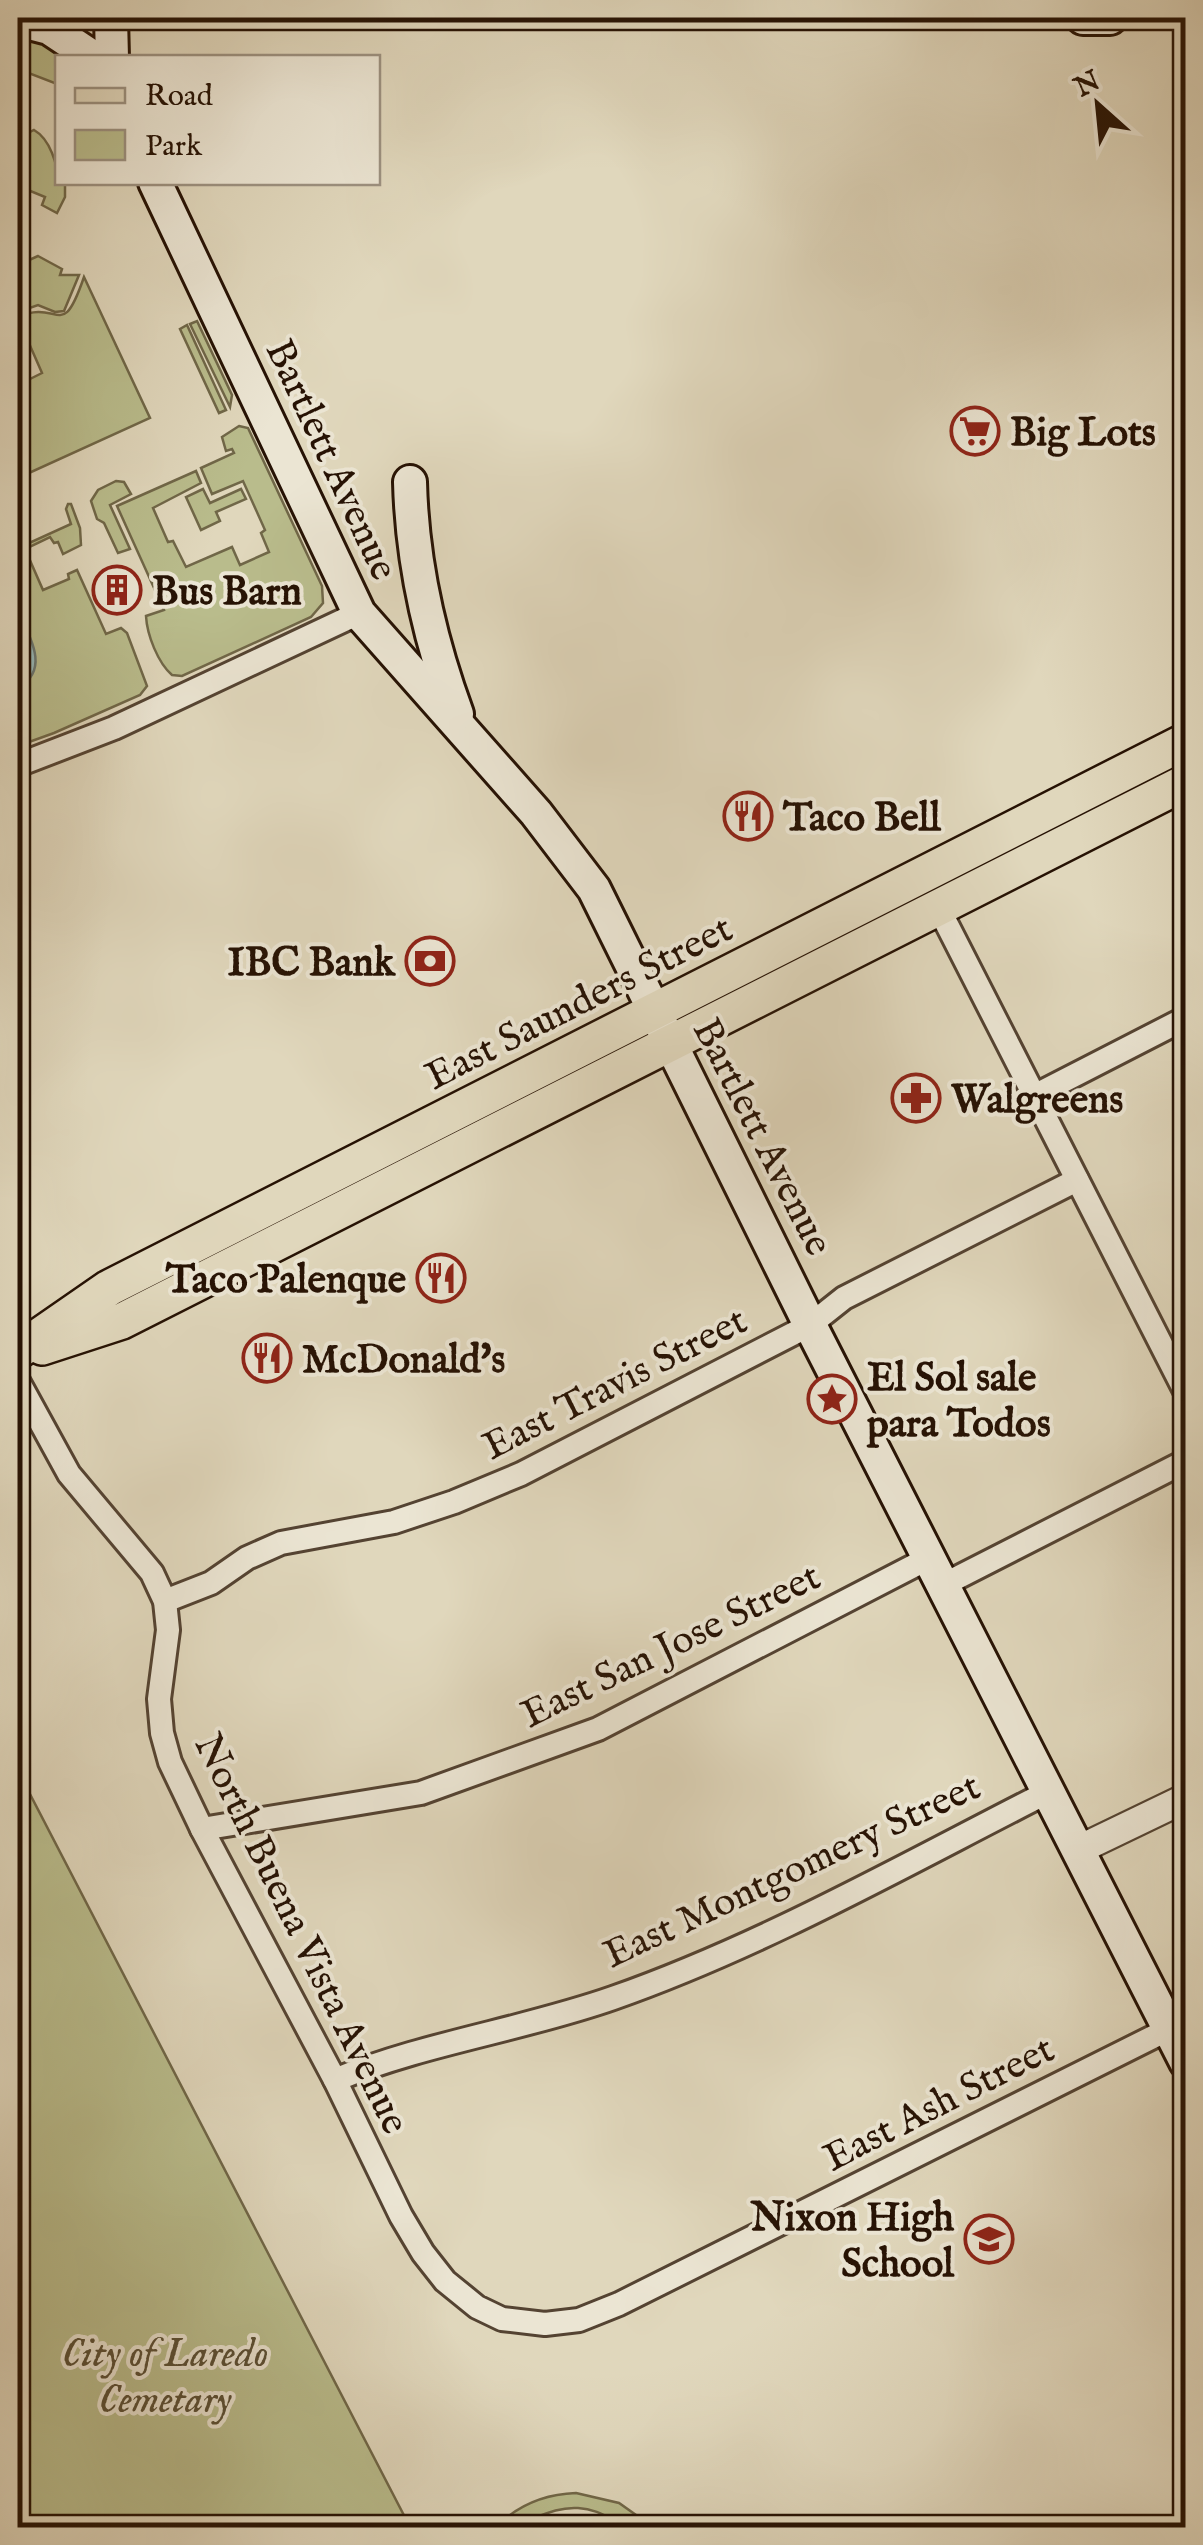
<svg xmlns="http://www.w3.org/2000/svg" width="1203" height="2545" font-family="'IM FELL English',serif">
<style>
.green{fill:#b9bc8c;stroke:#706748;stroke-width:2.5}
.water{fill:#96b8b9;stroke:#697671;stroke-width:2.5}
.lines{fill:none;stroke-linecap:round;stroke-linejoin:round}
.minor-casing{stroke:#544332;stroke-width:28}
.tertiary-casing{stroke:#544332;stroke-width:32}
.secondary-casing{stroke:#261204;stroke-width:38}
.primary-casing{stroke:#261204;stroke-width:40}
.minor{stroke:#ebe5d3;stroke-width:22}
.tertiary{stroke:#ebe5d3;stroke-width:28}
.secondary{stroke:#ebe5d3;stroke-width:32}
.primary{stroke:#e0d7bc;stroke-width:35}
.labels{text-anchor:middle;stroke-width:8;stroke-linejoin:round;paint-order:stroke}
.poi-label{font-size:40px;font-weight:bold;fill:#261204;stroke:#ebe5d3;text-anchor:start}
.street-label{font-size:40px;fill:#261204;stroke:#ebe5d3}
.park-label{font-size:40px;font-style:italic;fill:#594e34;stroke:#ebe5d3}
</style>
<rect width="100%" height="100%" fill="#e0d7bc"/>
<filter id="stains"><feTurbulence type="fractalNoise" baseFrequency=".002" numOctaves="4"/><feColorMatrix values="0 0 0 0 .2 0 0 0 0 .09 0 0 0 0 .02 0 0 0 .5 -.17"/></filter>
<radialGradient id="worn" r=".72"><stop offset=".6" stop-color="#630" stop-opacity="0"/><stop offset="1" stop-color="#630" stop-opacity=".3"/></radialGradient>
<g class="green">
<path d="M 18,35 L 34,38 L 59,55 L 57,84 L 18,69 Z"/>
<path d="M 34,130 C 50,139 58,165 58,182 L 65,183 L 65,197 L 57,213 L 42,205 L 45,197 L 23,188 L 24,184 L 20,182 L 18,148 L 24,135 Z"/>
<path d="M 38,256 L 62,269 L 60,275 L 79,275 L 64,311 L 55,312 L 38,305 L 18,312 L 18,265 Z"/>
<path d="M 84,277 L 150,418 L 18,478 L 18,385 L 42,373 L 21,325 L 18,326 L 18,317 C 60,298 61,344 84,277 Z"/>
<path d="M 197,321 L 232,395 L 230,407 L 190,324 Z"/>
<path d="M 187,325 L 226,410 L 219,413 L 180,329 Z"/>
<path d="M 239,426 L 248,428 L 322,586 L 323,603 L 311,617 L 182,676 L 172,675 C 158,663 147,635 146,616 L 164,610 L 117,506 L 196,471 L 201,483 L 153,508 L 168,542 L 173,541 L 186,567 L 232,547 L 240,565 L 269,552 L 261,533 L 265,530 L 243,481 L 212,494 L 201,468 L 234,453 L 232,449 L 226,451 L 222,437 Z"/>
<path d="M 116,481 L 124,482 L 131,494 L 110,505 L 130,549 L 118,553 L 104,523 L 97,519 L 91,501 L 98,490 Z"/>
<path d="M 203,489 L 210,503 L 241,489 L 246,499 L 216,512 L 220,521 L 201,530 L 186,497 Z"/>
<path d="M 68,504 L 71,504 L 80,528 L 81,545 L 63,554 L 58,542 L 54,543 L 50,537 L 25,549 L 43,590 L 69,579 L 68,574 L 77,570 L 106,634 L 121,628 L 127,633 L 147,686 L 140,695 L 54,733 L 18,746 L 18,548 L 71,524 L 66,509 Z"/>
<path d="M 18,1771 L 410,2527 L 18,2527 Z"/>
<path d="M 576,2493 L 619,2503 L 653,2527 C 646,2527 636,2529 629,2527 C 611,2520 599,2509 578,2508 C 547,2506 525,2528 496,2527 C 518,2505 545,2494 576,2493 Z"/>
</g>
<path class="water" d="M 18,612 C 31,639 50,670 18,688 Z"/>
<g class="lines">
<g class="minor-casing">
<g id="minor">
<path d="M 18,765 L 114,728 L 359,613"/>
<path d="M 938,907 L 1186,1393"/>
<path d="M 1036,1095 L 1186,1018"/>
<path d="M 18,1381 L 69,1474 L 152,1573 L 165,1601 L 168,1630 L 159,1699 L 162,1733 L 170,1762 L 202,1829 L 335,2080 L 401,2216 L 423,2253 L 445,2281 L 477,2307 L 502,2319 L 545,2324 L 579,2320 L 619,2304 L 1169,2029"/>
<path d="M 943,1585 L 1186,1461"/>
<path d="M 165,1601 L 211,1583 L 247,1558 L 281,1543 L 394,1522 L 454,1502 L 521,1474 L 810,1325 L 844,1298 L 1077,1180"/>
<path d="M 202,1829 L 421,1793 L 598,1729 L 929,1558"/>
<path d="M 335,2080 C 424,2043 522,2030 613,1998 C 764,1945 906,1864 1048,1792"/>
</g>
</g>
<g class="tertiary-casing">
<path id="tertiary" d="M 1078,1850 L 1186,1798"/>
</g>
<g class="secondary-casing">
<g id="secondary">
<path d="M 111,18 L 112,58"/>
<path d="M 1083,18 L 1110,18"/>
<path d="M 18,20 L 49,28 L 94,58"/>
<path d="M 155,182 L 359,613 L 536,813 L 594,889 L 810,1325 L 1186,2062"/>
<path d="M 410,482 C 412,563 429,638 457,714"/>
</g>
</g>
<g class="primary-casing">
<g id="primary">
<path d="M 42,1347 L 122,1321 L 1186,782"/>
<path d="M 18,1351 L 109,1288 L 1186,741"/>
</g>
</g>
<use href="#minor" class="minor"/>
<use href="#tertiary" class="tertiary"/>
<use href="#secondary" class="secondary"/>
<use href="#primary" class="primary"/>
</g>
<defs>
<g id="supermarket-ring" transform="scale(2.5)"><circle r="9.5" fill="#ebe5d3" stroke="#8f2418" stroke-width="1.5"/><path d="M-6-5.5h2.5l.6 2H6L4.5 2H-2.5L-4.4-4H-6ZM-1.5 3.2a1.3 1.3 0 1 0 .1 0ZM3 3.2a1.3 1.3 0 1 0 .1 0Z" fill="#8f2418"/></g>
<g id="building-ring" transform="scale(2.5)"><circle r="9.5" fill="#ebe5d3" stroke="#8f2418" stroke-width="1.5"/><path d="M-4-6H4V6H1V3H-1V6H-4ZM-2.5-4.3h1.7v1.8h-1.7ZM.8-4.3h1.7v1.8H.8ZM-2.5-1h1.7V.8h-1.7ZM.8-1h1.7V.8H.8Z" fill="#8f2418"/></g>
<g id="restaurant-ring" transform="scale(2.5)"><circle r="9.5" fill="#ebe5d3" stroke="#8f2418" stroke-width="1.5"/><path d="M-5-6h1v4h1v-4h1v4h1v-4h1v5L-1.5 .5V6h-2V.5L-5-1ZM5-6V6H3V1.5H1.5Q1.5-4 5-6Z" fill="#8f2418"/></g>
<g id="bank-ring" transform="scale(2.5)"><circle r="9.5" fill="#ebe5d3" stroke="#8f2418" stroke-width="1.5"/><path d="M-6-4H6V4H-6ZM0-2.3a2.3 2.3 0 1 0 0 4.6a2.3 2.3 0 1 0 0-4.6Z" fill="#8f2418"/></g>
<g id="pharmacy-ring" transform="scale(2.5)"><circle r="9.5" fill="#ebe5d3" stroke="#8f2418" stroke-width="1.5"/><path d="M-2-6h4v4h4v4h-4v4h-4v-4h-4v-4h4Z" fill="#8f2418"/></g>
<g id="sight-ring" transform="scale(2.5)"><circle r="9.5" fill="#ebe5d3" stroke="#8f2418" stroke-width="1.5"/><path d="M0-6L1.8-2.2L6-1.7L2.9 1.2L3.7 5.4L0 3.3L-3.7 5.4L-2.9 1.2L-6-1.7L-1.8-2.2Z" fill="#8f2418"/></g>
<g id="school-ring" transform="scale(2.5)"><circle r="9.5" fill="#ebe5d3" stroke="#8f2418" stroke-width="1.5"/><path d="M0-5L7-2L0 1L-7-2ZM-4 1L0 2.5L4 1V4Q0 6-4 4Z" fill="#8f2418"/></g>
</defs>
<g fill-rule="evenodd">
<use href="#supermarket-ring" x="975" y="431"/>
<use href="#building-ring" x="117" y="590"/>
<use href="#restaurant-ring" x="748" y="816"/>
<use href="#bank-ring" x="430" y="961"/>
<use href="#pharmacy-ring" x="916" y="1098"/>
<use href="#restaurant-ring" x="441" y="1278"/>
<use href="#restaurant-ring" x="267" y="1358"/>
<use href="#sight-ring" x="832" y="1399"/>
<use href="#school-ring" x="989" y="2239"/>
</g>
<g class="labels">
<g class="poi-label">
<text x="1010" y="445">Big Lots</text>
<text x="152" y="604">Bus Barn</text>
<text x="783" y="830">Taco Bell</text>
<text x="395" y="975" text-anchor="end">IBC Bank</text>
<text x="951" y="1112">Walgreens</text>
<text x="406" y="1292" text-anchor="end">Taco Palenque</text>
<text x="302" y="1372">McDonald's</text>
<text x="867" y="1390">El Sol sale<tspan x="867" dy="46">para Todos</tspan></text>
<text x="954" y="2230" text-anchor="end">Nixon High<tspan x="954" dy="46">School</tspan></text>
</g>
<g class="street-label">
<text transform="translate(333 459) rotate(65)" y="14">Bartlett Avenue</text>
<text transform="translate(578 1001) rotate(-27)" y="14">East Saunders Street</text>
<text transform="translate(764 1136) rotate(63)" y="14">Bartlett Avenue</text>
<text transform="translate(614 1382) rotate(-27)" y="14">East Travis Street</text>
<text transform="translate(670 1644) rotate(-26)" y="14">East San Jose Street</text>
<text transform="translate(791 1869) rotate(-25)" y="14">East Montgomery Street</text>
<text transform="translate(303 1933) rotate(64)" y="14">North Buena Vista Avenue</text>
<text transform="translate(938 2102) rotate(-27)" y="14">East Ash Street</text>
</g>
<g class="park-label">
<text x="165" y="2366">City of Laredo<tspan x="165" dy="46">Cemetary</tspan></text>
</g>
</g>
<rect width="1203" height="2545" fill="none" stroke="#e0d7bc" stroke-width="60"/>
<rect x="20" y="20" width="1163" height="2505" fill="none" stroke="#261204" stroke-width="5"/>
<rect x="30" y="30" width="1143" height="2485" fill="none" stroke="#261204" stroke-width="2.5"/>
<rect x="55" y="55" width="325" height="130" fill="#ebe5d3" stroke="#9c9180" stroke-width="2.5"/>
<rect x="75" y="88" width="50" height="15" fill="#e0d7bc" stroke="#9c9180" stroke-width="2.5"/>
<text x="145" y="105" font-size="30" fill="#261204">Road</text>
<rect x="75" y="130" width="50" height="30" fill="#b9bc8c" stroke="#9c9180" stroke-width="2.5"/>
<text x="145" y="155" font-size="30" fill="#261204">Park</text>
<g transform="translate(1098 105) rotate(333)" stroke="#ebe5d3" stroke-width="8" paint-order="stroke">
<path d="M0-8L18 38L0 25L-18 38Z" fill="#261204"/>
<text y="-15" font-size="28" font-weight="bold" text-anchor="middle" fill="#261204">N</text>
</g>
<rect width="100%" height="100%" filter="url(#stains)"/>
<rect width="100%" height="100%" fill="url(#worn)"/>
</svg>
